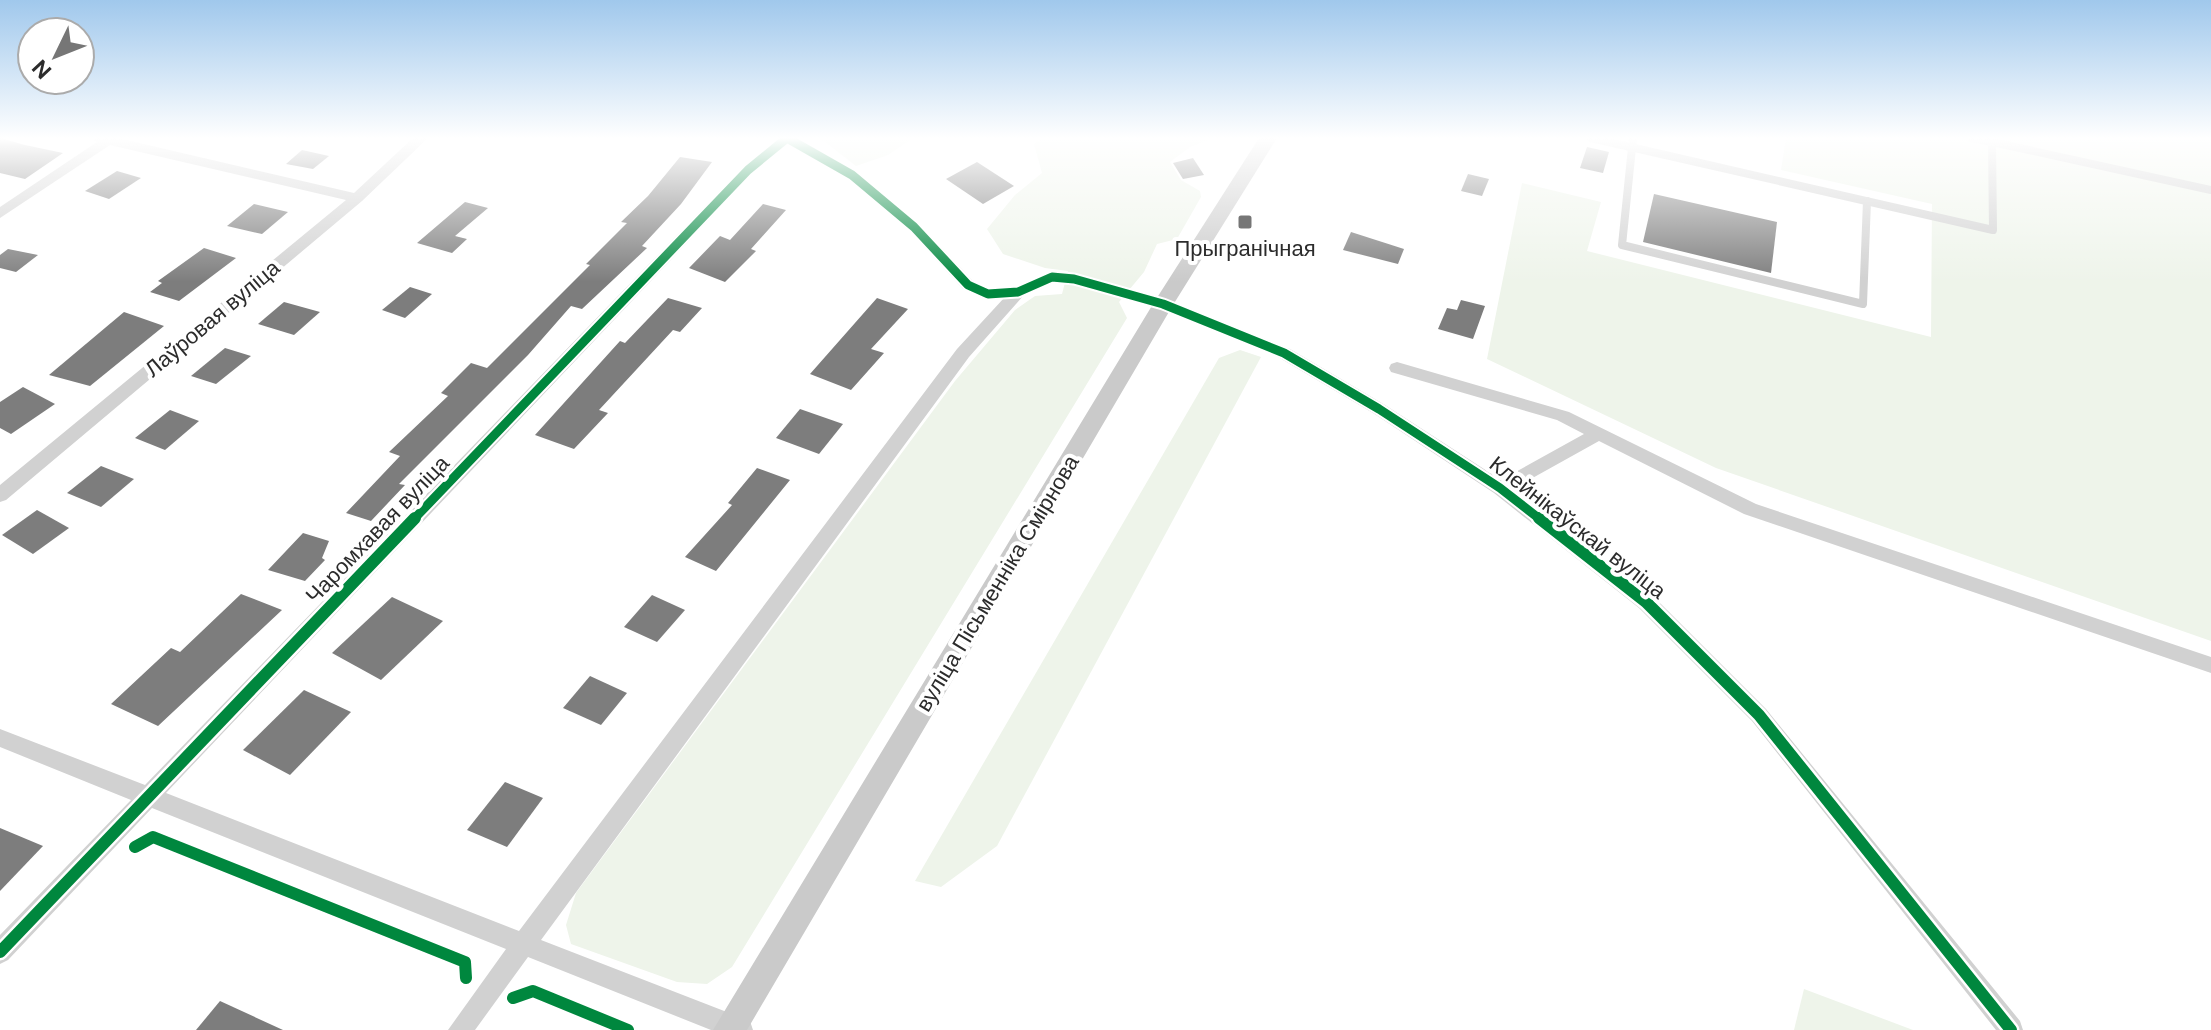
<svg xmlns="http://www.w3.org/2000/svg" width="2211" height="1030" font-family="'DM Sans',sans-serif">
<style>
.green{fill:#eef4ea}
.building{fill:#7d7d7d}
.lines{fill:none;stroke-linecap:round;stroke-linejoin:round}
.lane{stroke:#d1d1d1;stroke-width:8}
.street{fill:#d1d1d1;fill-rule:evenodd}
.secondary{fill:#cacaca;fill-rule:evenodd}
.cycleway-far1-casing{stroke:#fff;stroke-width:13}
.cycleway-casing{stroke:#fff;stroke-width:17}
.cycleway-far1{stroke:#00873e;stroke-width:9}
.cycleway{stroke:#00873e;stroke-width:12}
.poi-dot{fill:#767676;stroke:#fff;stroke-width:3}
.labels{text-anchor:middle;stroke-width:8;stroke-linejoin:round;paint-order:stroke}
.poi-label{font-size:22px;fill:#2c2c2c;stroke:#fff}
.street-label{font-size:22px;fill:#2c2c2c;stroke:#fff}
</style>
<rect width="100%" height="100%" fill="#fff"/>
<g class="green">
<path d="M 820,138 L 913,138 L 888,155 L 856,166 Z"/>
<path d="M 1042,138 L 1214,138 L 1190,147 L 1170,162 L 1181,180 L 1200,191 L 1201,197 L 1177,239 L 1157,244 L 1144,272 L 1119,302 L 1127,318 L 732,967 L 707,984 L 677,982 L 571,944 L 566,925 L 576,893 L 955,381 L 1015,310 L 1035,296 L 1062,294 L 1068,271 L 1045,268 L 1003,254 L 987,229 L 1015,195 L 1042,173 L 1034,144 Z"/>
<path d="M 1786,138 L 2211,138 L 2211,641 L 1716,468 L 1487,359 L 1522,183 L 1601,202 L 1587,251 L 1931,337 L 1932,204 L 1781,170 Z"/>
<path d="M 1240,350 L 1261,357 L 997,846 L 941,887 L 915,881 L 1219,358 Z"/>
<path d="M 1804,989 L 1913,1030 L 1794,1030 Z"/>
</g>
<g class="building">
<path d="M 0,138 L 25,145 L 63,153 L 25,179 L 0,173 Z"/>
<path d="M 1587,147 L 1609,152 L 1603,173 L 1580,168 Z"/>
<path d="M 302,150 L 329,156 L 313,169 L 286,164 Z"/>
<path d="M 680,157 L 712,162 L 681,204 L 642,246 L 647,248 L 582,309 L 571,306 L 528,355 L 399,484 L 405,485 L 371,521 L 346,513 L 400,456 L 389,452 L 448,396 L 441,393 L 471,363 L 487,368 L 590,265 L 586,264 L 627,223 L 621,222 L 648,196 Z"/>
<path d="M 1193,158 L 1204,175 L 1183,179 L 1173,163 Z"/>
<path d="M 977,162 L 1014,186 L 983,204 L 946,179 Z"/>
<path d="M 117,171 L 141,178 L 109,199 L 85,191 Z"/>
<path d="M 1468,174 L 1489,179 L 1482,196 L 1461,191 Z"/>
<path d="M 1654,194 L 1777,222 L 1771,273 L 1643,242 Z"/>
<path d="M 465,202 L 488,208 L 455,236 L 467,239 L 452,253 L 417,243 Z"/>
<path d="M 254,204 L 288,212 L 262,234 L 227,226 Z"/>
<path d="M 763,204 L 786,210 L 751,249 L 756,251 L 725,282 L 689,268 L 720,236 L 730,240 Z"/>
<path d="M 1351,232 L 1404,249 L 1398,264 L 1343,250 Z"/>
<path d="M 204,248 L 236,258 L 179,301 L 150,292 L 162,283 L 158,281 Z"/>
<path d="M 8,249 L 38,255 L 16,272 L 0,268 L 0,255 Z"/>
<path d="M 410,287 L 432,294 L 405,318 L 382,310 Z"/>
<path d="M 668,298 L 702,308 L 680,332 L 673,330 L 599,410 L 608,413 L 574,449 L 535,435 L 620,341 L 625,343 Z"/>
<path d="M 877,298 L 908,309 L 871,349 L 884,353 L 851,390 L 810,374 Z"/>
<path d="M 1461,300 L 1485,306 L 1473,339 L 1438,329 L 1447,308 L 1457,310 Z"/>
<path d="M 284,302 L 320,312 L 294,335 L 258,324 Z"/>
<path d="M 124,312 L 164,326 L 90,386 L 49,375 Z"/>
<path d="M 225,348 L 251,356 L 216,384 L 191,376 Z"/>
<path d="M 23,387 L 55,404 L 11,434 L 0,428 L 0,402 Z"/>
<path d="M 800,409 L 843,424 L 819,454 L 776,438 Z"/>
<path d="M 170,410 L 199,421 L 165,450 L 135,438 Z"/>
<path d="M 101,466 L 134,479 L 101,507 L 67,493 Z"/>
<path d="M 757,468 L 790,480 L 716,571 L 685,557 L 732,505 L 728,503 Z"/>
<path d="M 37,510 L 69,528 L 33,554 L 2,535 Z"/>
<path d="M 303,533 L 329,541 L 322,558 L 325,560 L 305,581 L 268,570 Z"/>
<path d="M 241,594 L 282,610 L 158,726 L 111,704 L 171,648 L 180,652 Z"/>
<path d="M 652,595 L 685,610 L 657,642 L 624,627 Z"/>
<path d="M 392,597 L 443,621 L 381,680 L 332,653 Z"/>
<path d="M 590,676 L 627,693 L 601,725 L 563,708 Z"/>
<path d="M 304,690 L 351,712 L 290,775 L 243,750 Z"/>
<path d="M 505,782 L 543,798 L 507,847 L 467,830 Z"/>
<path d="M 0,828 L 43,846 L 0,891 Z"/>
<path d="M 220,1001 L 283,1030 L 196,1030 Z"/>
</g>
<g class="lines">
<g class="lane">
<path d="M 1591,138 L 1993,230 L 1992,142 L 2211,190"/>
<path d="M 1633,138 L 1622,245 L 1863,304 L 1867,201"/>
<path d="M 1971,138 L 1992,142"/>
</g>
<g class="street">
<path d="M 91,138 L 118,138 L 354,193 L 413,138 L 428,138 L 362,201 L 6,500 L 0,502 L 0,485 L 346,200 L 110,145 L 0,218 L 0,207 L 97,142 Z"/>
<path d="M 779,138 L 797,138 L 857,172 L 919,224 L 973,281 L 990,289 L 1016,287 L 1052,272 L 1074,274 L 1168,300 L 1290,349 L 1385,405 L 1501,480 L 1584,434 L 1557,420 L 1391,372 L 1389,368 L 1391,364 L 1397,362 L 1569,412 L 1756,504 L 2211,657 L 2211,673 L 1744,514 L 1599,441 L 1513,489 L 1653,596 L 1766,709 L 2020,1021 L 2023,1030 L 1996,1030 L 1752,721 L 1639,608 L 1494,493 L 1373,413 L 1278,357 L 1158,308 L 1074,284 L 1054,282 L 1023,296 L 969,357 L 541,940 L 750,1021 L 753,1030 L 711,1030 L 528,957 L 475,1030 L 448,1030 L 506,949 L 152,808 L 8,960 L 0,964 L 0,935 L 131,800 L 0,747 L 0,729 L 145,785 L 743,167 ZM 788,144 L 847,178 L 909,230 L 963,289 L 988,299 L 1004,298 L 957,349 L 519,931 L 166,793 L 753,173 Z"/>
</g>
<path class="secondary" d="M 1259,138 L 1277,138 L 1173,305 L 747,1030 L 713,1030 L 1153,304 Z"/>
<g class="cycleway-far1-casing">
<g id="cycleway-far1">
<path d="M 787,138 L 852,175 L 914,227 L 968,285 L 988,294 L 1018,292 L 1052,277 L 1074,279 L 1163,304 L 1284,353 L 1379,409 L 1500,488 L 1541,520"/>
<path d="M 413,520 L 748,170 L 787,138"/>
</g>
</g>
<g class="cycleway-casing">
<g id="cycleway">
<path d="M 1539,518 L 1646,602 L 1759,715 L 2011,1030"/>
<path d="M 135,847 L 153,837 L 465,962 L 466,978"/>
<path d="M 0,952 L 415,518"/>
<path d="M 513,998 L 533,991 L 628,1030"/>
</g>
</g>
<use href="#cycleway-far1" class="cycleway-far1"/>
<use href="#cycleway" class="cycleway"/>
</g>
<linearGradient id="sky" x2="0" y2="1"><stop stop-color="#a0c8ec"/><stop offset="0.49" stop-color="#fff"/><stop offset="1" stop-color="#fff" stop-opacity="0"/></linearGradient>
<rect width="2211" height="282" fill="url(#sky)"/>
<rect class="poi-dot" x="1237" y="214" width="16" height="16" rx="4"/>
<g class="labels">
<g class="poi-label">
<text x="1245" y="256">Прыгранічная</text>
</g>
<g class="street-label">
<text transform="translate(212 318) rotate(-40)" y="8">Лаўровая вуліца</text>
<text transform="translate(1578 527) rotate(38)" y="8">Клейнікаўскай вуліца</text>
<text transform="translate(377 529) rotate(-46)" y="8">Чаромхавая вуліца</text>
<text transform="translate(997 583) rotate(-59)" y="8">вуліца Пісьменніка Смірнова</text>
</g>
</g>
<g transform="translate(56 56) rotate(227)"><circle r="38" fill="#ffffff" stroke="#ababab" stroke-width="2"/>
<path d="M0-6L14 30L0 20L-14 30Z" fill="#767676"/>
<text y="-12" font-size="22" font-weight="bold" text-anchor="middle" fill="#2c2c2c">N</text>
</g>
</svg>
